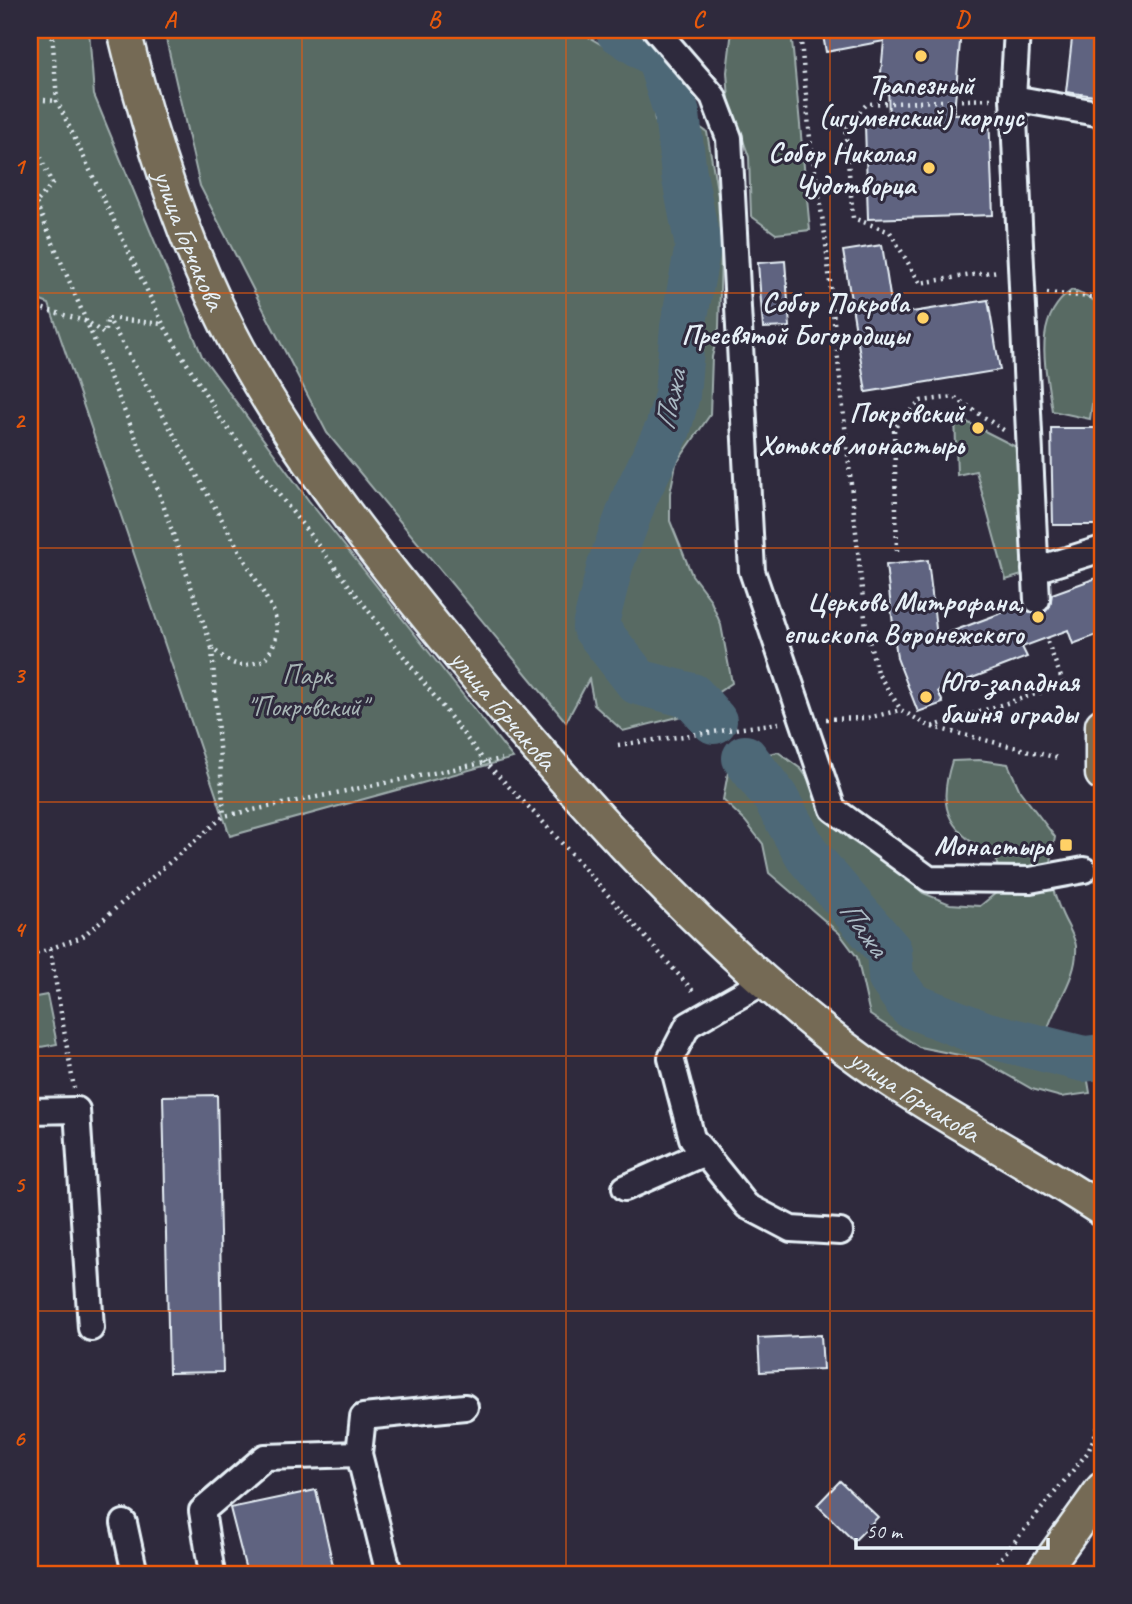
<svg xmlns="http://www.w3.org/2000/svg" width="1132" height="1604" font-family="Caveat,sans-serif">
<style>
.green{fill:#586b64;stroke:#a0aeae;stroke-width:2}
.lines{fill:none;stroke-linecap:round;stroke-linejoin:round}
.river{stroke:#4e6777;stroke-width:46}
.building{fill:#5f6380;stroke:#e8f1f8;stroke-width:2}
.minor-casing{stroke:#e8f1f8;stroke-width:30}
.major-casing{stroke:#e8f1f8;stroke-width:37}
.path{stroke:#e8f1f8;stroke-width:4.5;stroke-dasharray:2 5;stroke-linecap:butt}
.minor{stroke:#2f2a3d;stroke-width:24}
.major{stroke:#756a55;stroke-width:32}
.grid{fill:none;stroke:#e8590c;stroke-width:2;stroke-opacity:0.55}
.poi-dot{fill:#ffd166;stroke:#2f2a3d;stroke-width:2.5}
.labels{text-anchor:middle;stroke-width:6;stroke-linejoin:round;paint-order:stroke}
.poi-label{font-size:28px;font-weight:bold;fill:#e8f1f8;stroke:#2f2a3d;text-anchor:end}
.street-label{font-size:28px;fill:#e8f1f8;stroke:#2f2a3d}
.park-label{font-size:28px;fill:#a7b5b5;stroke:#2f2a3d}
.water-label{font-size:30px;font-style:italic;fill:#aabac4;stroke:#2f2a3d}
.neatline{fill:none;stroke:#e8590c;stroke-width:2.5}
.grid-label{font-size:23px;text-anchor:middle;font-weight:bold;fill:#e8590c}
</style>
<rect width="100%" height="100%" fill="#2f2a3d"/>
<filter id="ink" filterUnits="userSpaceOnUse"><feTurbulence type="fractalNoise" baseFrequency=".0143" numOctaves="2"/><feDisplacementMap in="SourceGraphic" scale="14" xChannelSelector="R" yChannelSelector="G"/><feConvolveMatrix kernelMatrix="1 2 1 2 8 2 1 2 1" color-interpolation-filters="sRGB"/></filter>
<g filter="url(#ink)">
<g class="green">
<path d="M 30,30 L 89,30 L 94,95 L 202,356 L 309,501 L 513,758 L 230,836 L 49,304 L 30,297 Z"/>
<path d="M 164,30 L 576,30 L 649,72 L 655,121 L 684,116 L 707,132 L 722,219 L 719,328 L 712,357 L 710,415 L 676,464 L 670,493 L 670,521 L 692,575 L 710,599 L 721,625 L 732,683 L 682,716 L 623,731 L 594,705 L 589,679 L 566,722 L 327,433 L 200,186 Z"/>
<path d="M 732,30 L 791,30 L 810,230 L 776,234 L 751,216 L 749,157 L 729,100 L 727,72 Z"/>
<path d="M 1072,290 L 1102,304 L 1102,362 L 1097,369 L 1090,419 L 1052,411 C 1046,368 1031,319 1072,290 Z"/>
<path d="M 955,416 L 1016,447 L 1022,575 L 1006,580 L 976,471 L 957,475 Z"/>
<path d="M 778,752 L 801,769 L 817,791 L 829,819 L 849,839 L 896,869 L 923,893 L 950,904 L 980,906 L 1002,888 L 996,859 C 952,831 935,814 952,761 L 979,760 L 1008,764 L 1020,791 L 1055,837 C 1048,870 1049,886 1063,916 C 1067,925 1075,937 1076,946 C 1078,976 1057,1001 1048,1028 L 1087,1075 L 1090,1093 L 1061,1097 L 1032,1089 L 979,1059 L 919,1047 L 870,1015 L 857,957 L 839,933 L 769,873 L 763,844 L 745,821 L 723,800 L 728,772 L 751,757 Z"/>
<path d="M 47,995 L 57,1044 L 30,1049 L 30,998 Z"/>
</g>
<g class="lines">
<g class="river">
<path d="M 618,30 L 659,57 L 677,114 L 684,174 L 698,246 L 683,327 L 677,395 L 668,429 L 635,497 L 610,566 L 595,627 L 638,682 L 692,696 L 714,721"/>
<path d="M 745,758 L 775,797 L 807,855 L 889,951 L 891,978 L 910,1005 L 984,1034 L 1084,1059 L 1102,1057"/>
</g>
</g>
<g class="building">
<path d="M 822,30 L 961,30 L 954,114 L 989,113 L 993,215 L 868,219 L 865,125 L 889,124 L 888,83 L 880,83 L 884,41 L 826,52 Z"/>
<path d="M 1073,30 L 1102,30 L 1102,97 L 1066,92 Z"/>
<path d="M 882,245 L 893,315 L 988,300 L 1000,370 L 866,392 L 843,251 Z"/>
<path d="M 785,261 L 790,327 L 763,328 L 758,263 Z"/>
<path d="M 1051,428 L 1100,428 L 1101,525 L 1053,525 Z"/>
<path d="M 928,560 L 937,637 L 1023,605 L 1031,613 L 1044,613 L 1050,606 L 1052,594 L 1102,576 L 1102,633 L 1073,644 L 1068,630 L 1022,647 L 1027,657 L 938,691 L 943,703 L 918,712 L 897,658 L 886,565 Z"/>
<path d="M 217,1095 L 223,1372 L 169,1373 L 163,1096 Z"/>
<path d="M 821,1335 L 823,1369 L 760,1372 L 758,1338 Z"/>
<path d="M 840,1481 L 878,1517 L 854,1541 L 817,1505 Z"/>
<path d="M 316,1490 L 335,1574 L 247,1574 L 230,1508 Z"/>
</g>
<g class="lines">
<g class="minor-casing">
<g id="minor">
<path d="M 656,30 L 713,96 L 729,138 L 752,571 L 833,809 L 929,879 L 1030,880 L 1084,870"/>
<path d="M 1017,30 L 1013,98 L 1037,600"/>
<path d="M 1013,98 L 1102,114"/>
<path d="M 1035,570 L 1102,549"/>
<path d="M 765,981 L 688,1025 L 671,1058 L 692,1138 L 747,1206 L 791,1229 L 840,1232"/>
<path d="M 30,1111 L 77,1110 L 91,1328"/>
<path d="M 625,1188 L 704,1153"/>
<path d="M 124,1523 L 135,1574"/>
<path d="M 212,1574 L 202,1511 L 265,1457 L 359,1454"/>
<path d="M 389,1574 L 359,1454 L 363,1417 L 465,1407"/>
</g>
</g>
<g class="major-casing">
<g id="major">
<path id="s1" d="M 124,30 C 150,139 185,250 239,349 C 300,460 380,560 460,657 C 570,791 688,922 823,1031 C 910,1102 1010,1149 1102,1210"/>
<path d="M 1102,725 L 1102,774"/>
<path d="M 1041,1574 L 1102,1489"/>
</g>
</g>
<g class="path">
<path d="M 52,30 L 57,101 L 163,324 L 220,418 L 485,762 L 543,822 L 695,993"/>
<path d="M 800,30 L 810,139 L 825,235 L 866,628 L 877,672 L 901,710 L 931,727 L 1064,685 L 1046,638"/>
<path d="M 30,99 L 57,101"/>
<path d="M 991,99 L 867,104 L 845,127 L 853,218 L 890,232 L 920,283 L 998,271"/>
<path d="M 30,131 L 52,184 L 36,203"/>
<path d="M 30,202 L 36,203 L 158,490 L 212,648 C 234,667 238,668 265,660 C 277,642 280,630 273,610 L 108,318"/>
<path d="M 30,283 L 36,306"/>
<path d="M 1047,293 L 1102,298"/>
<path d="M 30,305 L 88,322 L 104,334 L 108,318 L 162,324"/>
<path d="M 897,551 L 894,428 L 921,401 L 954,397 L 1005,431"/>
<path d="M 212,649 L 224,816"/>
<path d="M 826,719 L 867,718 L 901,710"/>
<path d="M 932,727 L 1058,758"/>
<path d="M 618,745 L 779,723"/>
<path d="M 50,949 L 74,1088"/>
<path d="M 30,956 L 82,937 L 224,816 L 502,759"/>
<path d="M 988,1574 L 1088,1452 L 1102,1418"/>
</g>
<use href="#minor" class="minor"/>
<use href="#major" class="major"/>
</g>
</g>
<path class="grid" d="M 302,30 L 302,1574M 566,30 L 566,1574M 830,30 L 830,1574M 30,293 L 1102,293M 30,548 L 1102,548M 30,802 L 1102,802M 30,1056 L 1102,1056M 30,1311 L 1102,1311"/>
<g class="poi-dot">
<circle cx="921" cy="56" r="7"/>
<circle cx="929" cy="168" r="7"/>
<circle cx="923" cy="318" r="7"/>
<circle cx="978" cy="428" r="7"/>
<circle cx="1038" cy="617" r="7"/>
<circle cx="926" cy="697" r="7"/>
<rect x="1059" y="838" width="14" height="14" rx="3.5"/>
</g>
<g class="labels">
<g class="poi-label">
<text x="921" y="94" text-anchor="middle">Трапезный<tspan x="921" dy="32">(игуменский) корпус</tspan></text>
<text x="915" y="162">Собор Николая<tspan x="915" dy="32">Чудотворца</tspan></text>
<text x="909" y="312">Собор Покрова<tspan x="909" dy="32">Пресвятой Богородицы</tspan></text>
<text x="964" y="422">Покровский<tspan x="964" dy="32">Хотьков монастырь</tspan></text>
<text x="1024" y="611">Церковь Митрофана,<tspan x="1024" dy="32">епископа Воронежского</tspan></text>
<text x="940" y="691" text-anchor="start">Юго-западная<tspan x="940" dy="32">башня ограды</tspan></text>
<text x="1052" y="855">Монастырь</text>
</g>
<g class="street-label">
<text dy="10" stroke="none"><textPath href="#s1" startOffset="220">улица Горчакова</textPath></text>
<text dy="10" stroke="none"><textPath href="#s1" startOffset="788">улица Горчакова</textPath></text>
<text dy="10" stroke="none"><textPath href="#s1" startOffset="1354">улица Горчакова</textPath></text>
</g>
<g class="park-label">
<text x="307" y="684">Парк<tspan x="307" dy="32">"Покровский"</tspan></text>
</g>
<g class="water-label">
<text transform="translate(670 400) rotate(-78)" y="10">Пажа</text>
<text transform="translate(864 928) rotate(54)" y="10">Пажа</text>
</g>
</g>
<rect width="1132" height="1604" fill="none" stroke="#2f2a3d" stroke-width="77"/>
<path d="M856 1538v10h192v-10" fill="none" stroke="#e8f1f8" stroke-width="3.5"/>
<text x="866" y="1538" font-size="21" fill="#e8f1f8" stroke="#2f2a3d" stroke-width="5" paint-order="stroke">50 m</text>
<rect x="38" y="38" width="1056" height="1528" class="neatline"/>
<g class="grid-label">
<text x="170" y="27">A</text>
<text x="434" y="27">B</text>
<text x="698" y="27">C</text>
<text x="962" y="27">D</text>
<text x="19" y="174">1</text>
<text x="19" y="428">2</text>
<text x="19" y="683">3</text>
<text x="19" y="937">4</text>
<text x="19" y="1192">5</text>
<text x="19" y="1446">6</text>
</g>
</svg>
